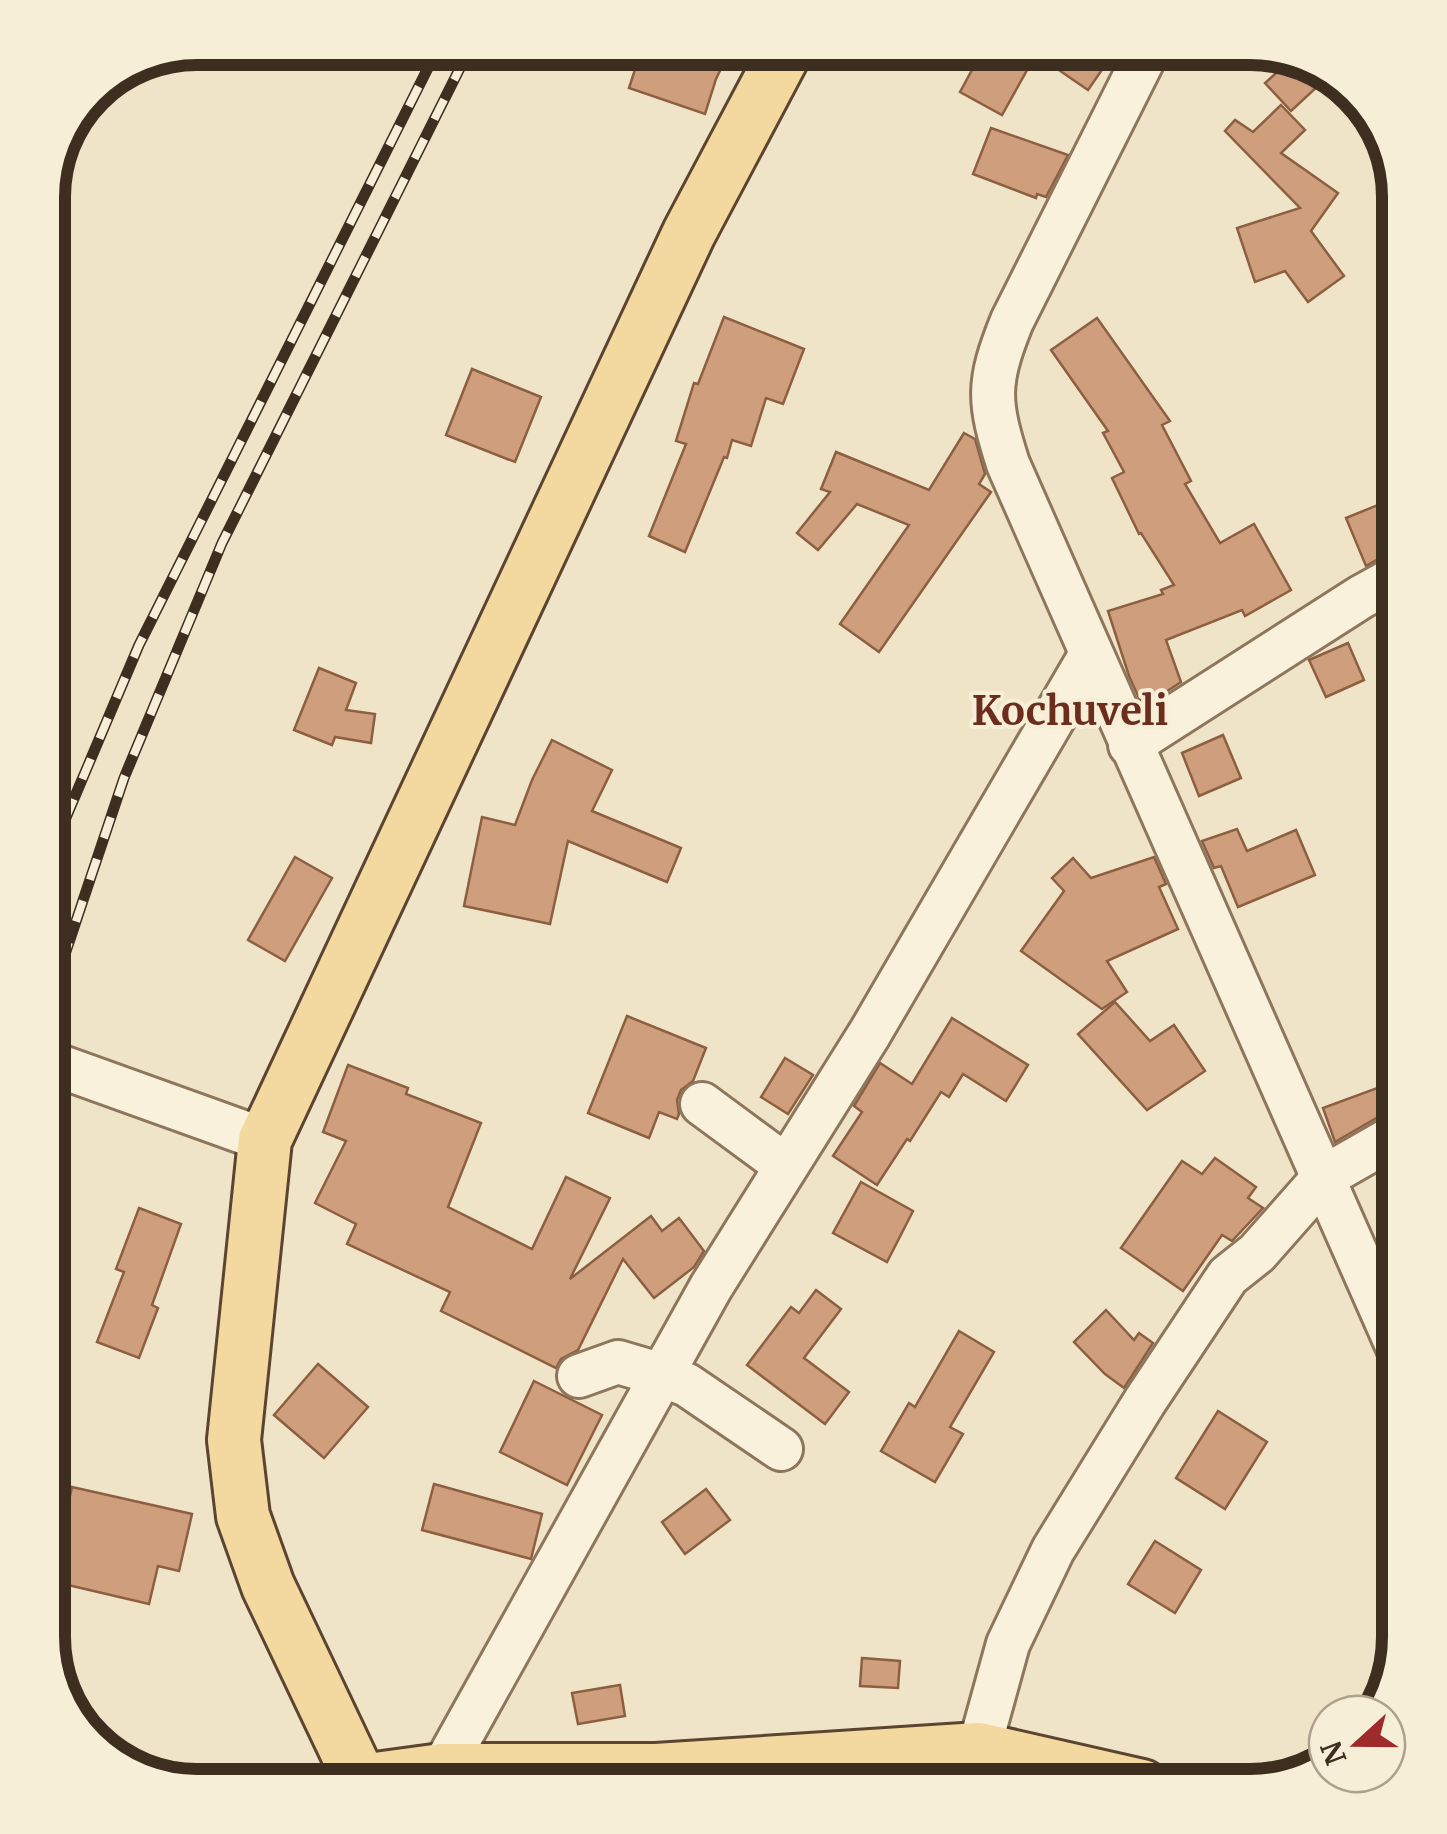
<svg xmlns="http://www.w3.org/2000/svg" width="1447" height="1834" font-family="Merriweather,serif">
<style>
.building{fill:#cf9f7d;stroke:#8d5f41;stroke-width:2.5}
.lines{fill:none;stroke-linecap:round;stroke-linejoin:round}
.minor-casing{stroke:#8d765c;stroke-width:48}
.major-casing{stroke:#5b4430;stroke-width:58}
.minor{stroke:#faf1dc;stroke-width:42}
.major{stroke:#f3d9a0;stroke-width:52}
.rail-casing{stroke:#3d2e20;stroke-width:11}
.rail{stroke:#f7eed8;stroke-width:8;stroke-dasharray:22;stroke-linecap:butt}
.labels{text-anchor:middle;stroke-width:8;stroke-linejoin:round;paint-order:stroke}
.district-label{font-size:40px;font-weight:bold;fill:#6b2e1e;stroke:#f7eed8}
.rim{fill:none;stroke:#3d2e20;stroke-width:12}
</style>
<rect width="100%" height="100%" fill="#f0e4c8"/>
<g class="building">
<path d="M 642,48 L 731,48 L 716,79 L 705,114 L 629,88 Z"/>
<path d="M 984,48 L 1004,48 L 1031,63 L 1002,115 L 960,92 Z"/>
<path d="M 1066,48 L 1117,48 L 1088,90 L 1053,66 Z"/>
<path d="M 1293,58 L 1318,86 L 1291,111 L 1265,83 Z"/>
<path d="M 1281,105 L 1305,130 L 1281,153 L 1338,193 L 1311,231 L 1344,276 L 1308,302 L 1285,271 L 1255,282 L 1237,228 L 1300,208 L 1225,131 L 1235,120 L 1253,132 Z"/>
<path d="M 991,128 L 1068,155 L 1046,197 L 1037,194 L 1036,198 L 973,174 Z"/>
<path d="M 724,317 L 804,349 L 783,404 L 766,398 L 751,446 L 732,440 L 727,458 L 724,457 L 685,552 L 649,536 L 686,444 L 676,441 L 694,383 L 698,384 Z"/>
<path d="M 1097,318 L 1170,421 L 1162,425 L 1191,481 L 1185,484 L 1220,543 L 1254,524 L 1291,590 L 1245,616 L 1242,610 L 1166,640 L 1181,682 L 1143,707 L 1129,676 L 1108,611 L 1163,594 L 1161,590 L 1174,585 L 1141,533 L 1139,534 L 1112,478 L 1124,472 L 1103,433 L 1108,431 L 1051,350 Z"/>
<path d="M 472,369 L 541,397 L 515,462 L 446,435 Z"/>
<path d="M 964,433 L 975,439 L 985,474 L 979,484 L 991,492 L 879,652 L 840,624 L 909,525 L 857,504 L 818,550 L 797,533 L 830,492 L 821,489 L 836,452 L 929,490 Z"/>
<path d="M 1400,496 L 1400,551 L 1387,554 L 1366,566 L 1346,518 Z"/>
<path d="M 1348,643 L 1364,680 L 1326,697 L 1309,660 Z"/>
<path d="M 319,668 L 356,683 L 346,710 L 375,714 L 371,743 L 335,737 L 332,745 L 294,730 Z"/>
<path d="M 1223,735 L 1241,778 L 1199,796 L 1182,753 Z"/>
<path d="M 552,740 L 612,770 L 592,811 L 681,848 L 667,882 L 568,841 L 550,924 L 464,906 L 482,817 L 515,825 L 532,780 Z"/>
<path d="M 1237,829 L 1247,851 L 1296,830 L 1315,875 L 1238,907 L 1221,866 L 1214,868 L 1202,841 Z"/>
<path d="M 295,857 L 332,878 L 285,961 L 248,940 Z"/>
<path d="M 1154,857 L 1166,884 L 1159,887 L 1178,929 L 1107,961 L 1127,992 L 1102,1009 L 1021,951 L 1064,891 L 1052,878 L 1073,858 L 1091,878 Z"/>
<path d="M 1115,1002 L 1150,1041 L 1174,1025 L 1205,1071 L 1147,1110 L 1078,1034 Z"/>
<path d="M 627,1016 L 706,1048 L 693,1081 L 681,1090 L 677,1100 L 679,1114 L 677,1119 L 659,1112 L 649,1138 L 588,1113 Z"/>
<path d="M 952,1018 L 1028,1065 L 1006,1101 L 963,1074 L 949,1097 L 941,1092 L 910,1141 L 907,1139 L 877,1185 L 833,1156 L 862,1112 L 854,1106 L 880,1063 L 912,1084 Z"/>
<path d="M 785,1058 L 813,1075 L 788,1114 L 761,1097 Z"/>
<path d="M 348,1065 L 408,1088 L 406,1094 L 481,1123 L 448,1207 L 532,1249 L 566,1177 L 610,1198 L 570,1279 L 651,1216 L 662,1231 L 679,1218 L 704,1251 L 694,1267 L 654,1298 L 623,1259 L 578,1350 L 561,1359 L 556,1368 L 441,1311 L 450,1292 L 347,1244 L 356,1224 L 315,1203 L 346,1141 L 323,1132 Z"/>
<path d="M 1388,1084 L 1397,1109 L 1387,1112 L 1335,1142 L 1323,1108 Z"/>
<path d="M 1215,1158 L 1256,1187 L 1248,1198 L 1263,1208 L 1232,1241 L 1222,1235 L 1183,1291 L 1121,1248 L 1182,1161 L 1202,1174 Z"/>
<path d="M 861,1182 L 913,1211 L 887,1262 L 833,1233 Z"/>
<path d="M 139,1208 L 181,1224 L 152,1305 L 158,1308 L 139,1358 L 97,1342 L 124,1272 L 116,1269 Z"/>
<path d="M 816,1290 L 841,1309 L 804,1358 L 849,1392 L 825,1424 L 747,1365 L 791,1307 L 799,1313 Z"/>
<path d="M 1106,1310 L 1134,1340 L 1139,1333 L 1153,1343 L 1124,1388 L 1105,1374 L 1074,1342 Z"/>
<path d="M 959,1331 L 994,1352 L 950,1427 L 963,1434 L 935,1482 L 881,1451 L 909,1403 L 915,1407 Z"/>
<path d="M 318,1364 L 368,1407 L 324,1458 L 274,1415 Z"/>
<path d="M 534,1381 L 602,1415 L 567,1485 L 500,1452 Z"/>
<path d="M 1218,1411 L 1267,1442 L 1225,1509 L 1176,1478 Z"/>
<path d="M 434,1484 L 542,1514 L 531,1559 L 422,1530 Z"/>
<path d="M 72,1487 L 192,1514 L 179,1571 L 158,1566 L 149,1604 L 51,1581 Z"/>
<path d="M 706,1489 L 730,1520 L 685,1554 L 662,1522 Z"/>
<path d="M 1155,1541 L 1201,1570 L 1175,1613 L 1128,1584 Z"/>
<path d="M 862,1658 L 900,1661 L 898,1688 L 860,1686 Z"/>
<path d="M 620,1685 L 625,1716 L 578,1724 L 572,1693 Z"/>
</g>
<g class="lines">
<g class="minor-casing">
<g id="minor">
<path d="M 1149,48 L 1012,321 C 987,383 988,401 1008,464 L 1399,1350"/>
<path d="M 1130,745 L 1361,597 L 1399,576"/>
<path d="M 48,1062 L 265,1140"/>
<path d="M 702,1104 L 786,1166"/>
<path d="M 579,1376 L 618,1362 L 662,1375 L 687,1385 L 781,1449"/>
<path d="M 442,1770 L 711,1287 L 870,1033 L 1091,654"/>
<path d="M 979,1786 L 979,1749 L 1008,1644 L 1053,1550 L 1145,1401 L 1228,1276 L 1257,1253 L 1324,1177 L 1399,1134"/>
</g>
</g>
<g class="major-casing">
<g id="major">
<path d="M 361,1781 L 442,1770 L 656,1770 L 979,1749 L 1142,1786"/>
<path d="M 363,1786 L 268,1586 L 243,1516 L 234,1440 L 265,1140 L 689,233 L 787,48"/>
</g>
</g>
<use href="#minor" class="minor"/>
<use href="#major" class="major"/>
<g class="rail-casing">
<g id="rail">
<path d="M 48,860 L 139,645 L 438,48"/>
<path d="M 48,1005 L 124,778 L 222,543 L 470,48"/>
</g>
</g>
<use href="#rail" class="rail"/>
</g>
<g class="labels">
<g class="district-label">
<text x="1070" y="725">Kochuveli</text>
</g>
</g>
<path d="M0 0H1447V1834H0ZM197 65H1250A132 132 0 0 1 1382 197V1637A132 132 0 0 1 1250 1769H197A132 132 0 0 1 65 1637V197A132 132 0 0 1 197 65Z" fill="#f7eed8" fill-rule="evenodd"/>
<path class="rim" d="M197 65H1250A132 132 0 0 1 1382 197V1637A132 132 0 0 1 1250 1769H197A132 132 0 0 1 65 1637V197A132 132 0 0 1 197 65Z"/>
<g transform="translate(1357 1744) rotate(249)"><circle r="48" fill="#f7eed8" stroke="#ada18e" stroke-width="2.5"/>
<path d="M0-8L18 38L0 25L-18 38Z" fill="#9e2a2b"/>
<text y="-15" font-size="28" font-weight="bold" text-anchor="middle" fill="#3d2e20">N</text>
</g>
</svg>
